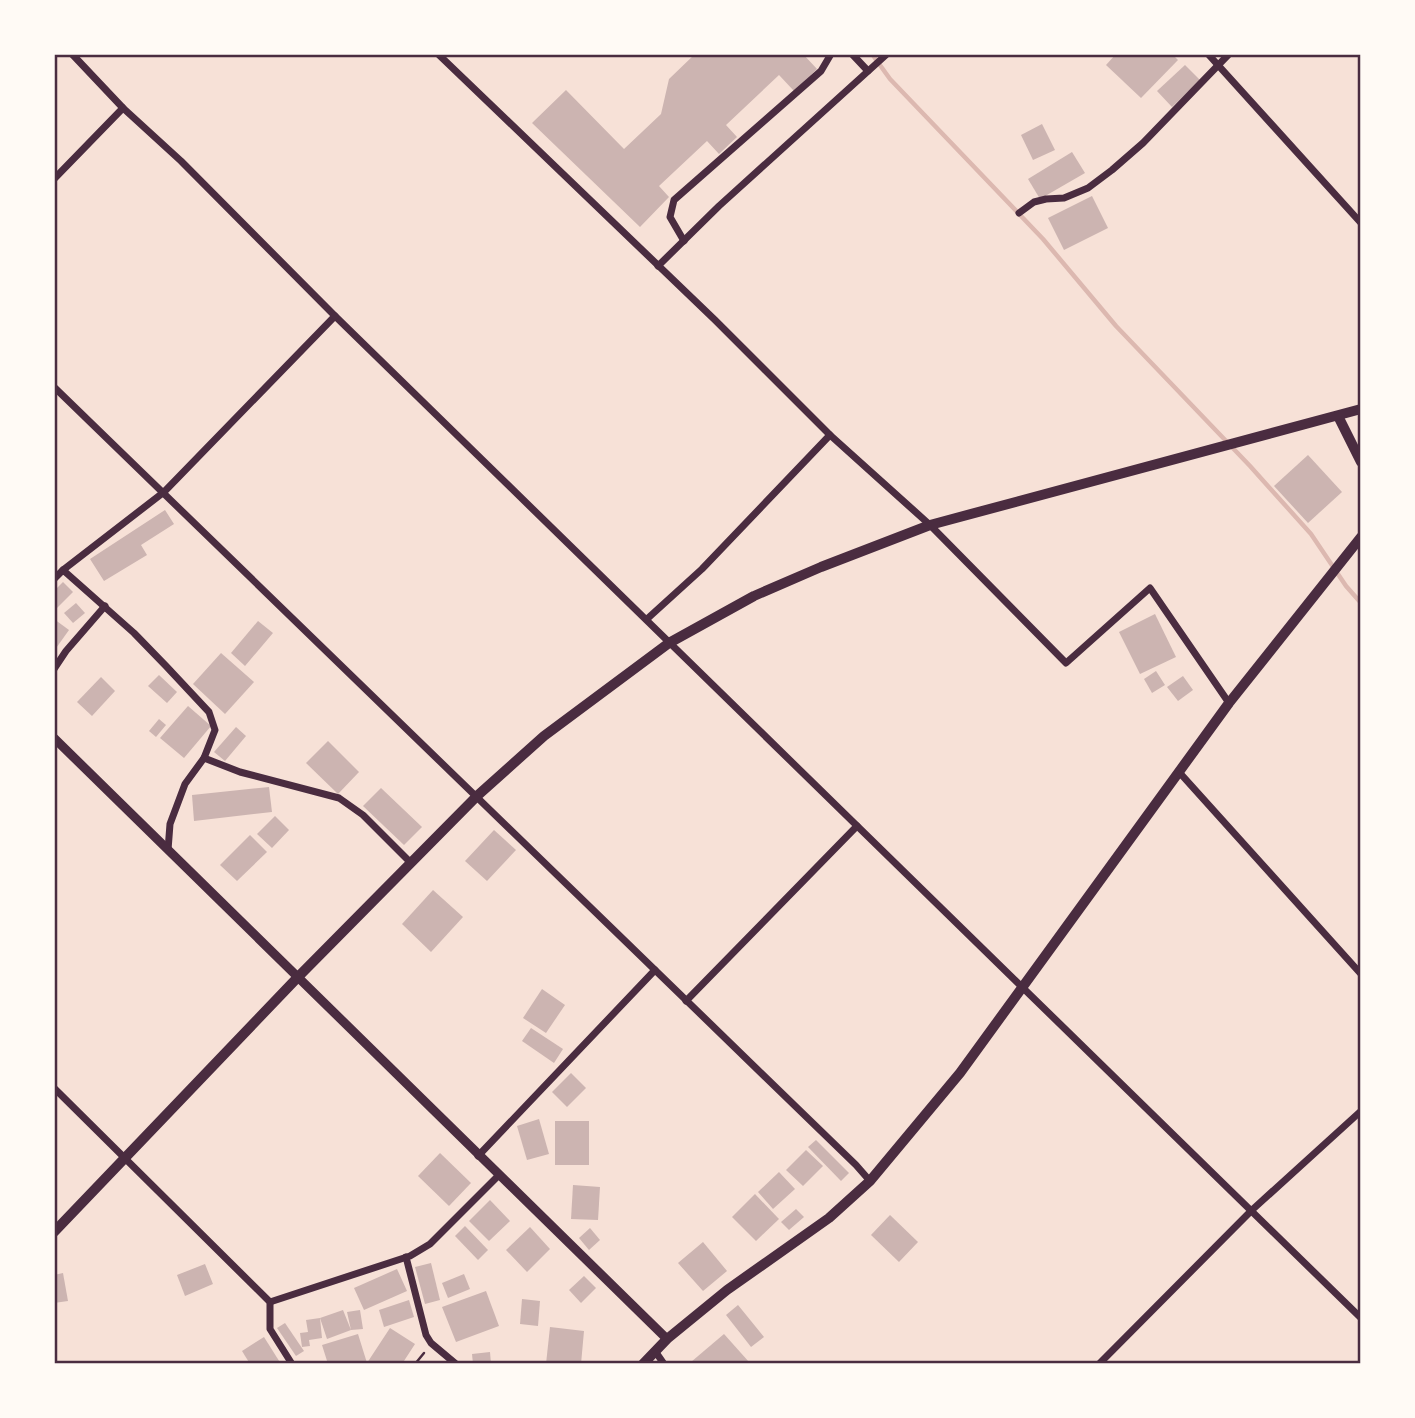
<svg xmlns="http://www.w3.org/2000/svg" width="1415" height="1418" font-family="'Source Sans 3',sans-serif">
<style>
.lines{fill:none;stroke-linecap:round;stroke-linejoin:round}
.stream{stroke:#dcb8b0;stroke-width:4.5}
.building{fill:#ccb4b1}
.path{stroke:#4a2c40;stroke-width:2.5}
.minor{stroke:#4a2c40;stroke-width:7}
.tertiary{stroke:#4a2c40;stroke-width:9}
.secondary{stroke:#4a2c40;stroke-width:10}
.primary{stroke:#4a2c40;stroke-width:10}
.neatline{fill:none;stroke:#4a2c40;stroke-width:2.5}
</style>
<rect width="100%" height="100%" fill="#f7e1d7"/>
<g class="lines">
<path class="stream" d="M 872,54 L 890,79 L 1043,239 L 1116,326 L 1250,466 L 1311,534 L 1346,586 L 1361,603"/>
</g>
<g class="building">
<path d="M 695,54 L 803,54 L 817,69 L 794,91 L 779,75 L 726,125 L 737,137 L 719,154 L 707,141 L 659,186 L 669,197 L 640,227 L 532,123 L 566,90 L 624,149 L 661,114 L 669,79 Z"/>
<path d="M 1116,54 L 1172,54 L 1178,60 L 1141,98 L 1106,65 Z"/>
<path d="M 1185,65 L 1200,80 L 1172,107 L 1157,91 Z"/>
<path d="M 1042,124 L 1055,150 L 1033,160 L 1021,135 Z"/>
<path d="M 1072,152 L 1085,173 L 1040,199 L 1028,179 Z"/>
<path d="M 1092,196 L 1108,228 L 1064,250 L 1048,218 Z"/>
<path d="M 1308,455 L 1342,492 L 1308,523 L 1274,486 Z"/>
<path d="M 165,510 L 174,524 L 141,545 L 147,555 L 104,581 L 90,559 Z"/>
<path d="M 63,582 L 73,592 L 54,611 L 54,591 Z"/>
<path d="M 76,603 L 85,613 L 73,623 L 64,613 Z"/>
<path d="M 1155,614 L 1176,657 L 1140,674 L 1119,632 Z"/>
<path d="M 54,619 L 69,630 L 54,651 Z"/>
<path d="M 258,621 L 273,633 L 245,666 L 231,653 Z"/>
<path d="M 221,653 L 254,682 L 225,714 L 193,684 Z"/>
<path d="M 1156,671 L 1165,685 L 1152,693 L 1144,679 Z"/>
<path d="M 159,675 L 177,692 L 167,703 L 148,686 Z"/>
<path d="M 1183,676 L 1193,690 L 1178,701 L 1167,687 Z"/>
<path d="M 101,677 L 115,691 L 92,716 L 77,702 Z"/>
<path d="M 188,706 L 211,726 L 184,758 L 160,738 Z"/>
<path d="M 159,719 L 166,725 L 156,737 L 149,731 Z"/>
<path d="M 236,727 L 246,736 L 225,761 L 214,752 Z"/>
<path d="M 328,741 L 359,772 L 338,794 L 306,763 Z"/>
<path d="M 269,787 L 272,812 L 194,821 L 192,795 Z"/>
<path d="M 381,788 L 422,827 L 404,845 L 363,806 Z"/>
<path d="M 275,816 L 289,830 L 272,848 L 257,834 Z"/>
<path d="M 494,830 L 516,850 L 487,881 L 465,861 Z"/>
<path d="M 250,835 L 267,852 L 237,881 L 220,865 Z"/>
<path d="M 433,890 L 463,917 L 431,952 L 402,924 Z"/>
<path d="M 542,989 L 565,1005 L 546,1033 L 523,1018 Z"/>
<path d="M 531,1028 L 563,1049 L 554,1063 L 522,1041 Z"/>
<path d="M 571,1073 L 586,1088 L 567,1107 L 552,1092 Z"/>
<path d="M 539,1119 L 549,1154 L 527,1160 L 517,1126 Z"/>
<rect x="555" y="1121" width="34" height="44"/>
<path d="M 816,1140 L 849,1173 L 841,1181 L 808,1147 Z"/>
<path d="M 806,1150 L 823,1166 L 803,1186 L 786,1170 Z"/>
<path d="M 440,1153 L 471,1183 L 449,1206 L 418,1176 Z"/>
<path d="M 779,1172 L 795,1189 L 773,1209 L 758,1192 Z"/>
<path d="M 573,1185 L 600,1187 L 598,1220 L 571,1219 Z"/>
<path d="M 755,1194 L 779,1219 L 756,1241 L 732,1217 Z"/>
<path d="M 490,1200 L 510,1221 L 489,1241 L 469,1221 Z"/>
<path d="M 796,1209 L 804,1217 L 789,1230 L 781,1222 Z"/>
<path d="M 890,1215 L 918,1242 L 899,1262 L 871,1235 Z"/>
<path d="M 465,1226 L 488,1250 L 478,1260 L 455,1236 Z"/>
<path d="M 530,1227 L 550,1249 L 527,1272 L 506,1250 Z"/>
<path d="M 590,1228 L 600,1240 L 589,1250 L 579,1238 Z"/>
<path d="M 703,1242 L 727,1271 L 703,1291 L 678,1263 Z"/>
<path d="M 431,1263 L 440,1300 L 425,1304 L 415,1267 Z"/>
<path d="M 205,1264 L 213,1284 L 185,1296 L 177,1275 Z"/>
<path d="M 397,1269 L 407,1291 L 364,1310 L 354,1288 Z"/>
<path d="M 63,1273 L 68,1301 L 54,1303 L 54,1275 Z"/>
<path d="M 464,1274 L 470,1289 L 448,1298 L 442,1283 Z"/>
<path d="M 584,1276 L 596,1288 L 581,1303 L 569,1290 Z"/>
<path d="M 486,1291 L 499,1326 L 456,1342 L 442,1307 Z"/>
<path d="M 522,1299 L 540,1301 L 538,1326 L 520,1324 Z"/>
<path d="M 409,1300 L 414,1317 L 384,1327 L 379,1310 Z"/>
<path d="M 738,1305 L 764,1337 L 751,1347 L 726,1315 Z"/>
<path d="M 343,1310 L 351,1330 L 347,1312 L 360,1310 L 363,1329 L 351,1330 L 327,1339 L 320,1318 Z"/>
<path d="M 320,1318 L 322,1338 L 309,1340 L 310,1346 L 302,1347 L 300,1333 L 308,1332 L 306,1320 Z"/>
<path d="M 285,1323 L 304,1351 L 296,1356 L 277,1328 Z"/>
<path d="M 550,1327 L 584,1331 L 581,1364 L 546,1364 Z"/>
<path d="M 390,1328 L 415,1344 L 402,1364 L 328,1364 L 322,1345 L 358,1334 L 367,1363 Z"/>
<path d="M 724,1334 L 749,1362 L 693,1364 L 691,1362 Z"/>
<path d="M 264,1337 L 281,1364 L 250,1364 L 242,1351 Z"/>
<path d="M 490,1352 L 491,1364 L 473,1364 L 472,1354 Z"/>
</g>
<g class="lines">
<path class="path" d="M 415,1364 L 424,1353"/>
<g class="minor">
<path d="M 72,54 L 123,108 L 181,161 L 335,316 L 1361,1318"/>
<path d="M 438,54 L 715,320 L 830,435 L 930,525 L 1066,663 L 1150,588 L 1229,703"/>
<path d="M 852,54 L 868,71"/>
<path d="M 1208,54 L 1361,223"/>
<path d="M 54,179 L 123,108"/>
<path d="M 1019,213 L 1034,202 L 1046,199 L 1064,198 L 1088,188 L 1112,170 L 1143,143 L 1229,54"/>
<path d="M 684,241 L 670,217 L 674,200 L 821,71 L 831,54"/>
<path d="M 658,266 L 719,206 L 887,54"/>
<path d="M 54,387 L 856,1165 L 870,1181"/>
<path d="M 63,570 L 164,492 L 335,316"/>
<path d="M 54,579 L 63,570 L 134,633 L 166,666 L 209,712 L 215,730 L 204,758 L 185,784 L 170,824 L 168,850"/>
<path d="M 647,619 L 702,569 L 830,435"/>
<path d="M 54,669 L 66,651 L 105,606"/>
<path d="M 204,758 L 240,772 L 339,798 L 363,815 L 411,863"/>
<path d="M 1179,772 L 1361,974"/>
<path d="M 686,1001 L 857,826"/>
<path d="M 54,1088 L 270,1302 L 270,1329 L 292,1364"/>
<path d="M 478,1156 L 655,970"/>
<path d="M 406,1257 L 426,1335 L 431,1343 L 456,1364"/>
<path d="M 270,1302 L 410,1256 L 430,1244 L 498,1176"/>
<path d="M 655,1351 L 664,1364"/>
<path d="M 1099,1364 L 1252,1210 L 1361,1111"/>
</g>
<path class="tertiary" d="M 54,738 L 667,1339"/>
<g class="secondary">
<path d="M 1338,416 L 1361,462"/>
<path d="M 643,1364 L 667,1339 L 727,1290 L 829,1218 L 870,1181 L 960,1073 L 1229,703 L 1361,537"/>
</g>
<path class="primary" d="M 54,1232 L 298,977 L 477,796 L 544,736 L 669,643 L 754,596 L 821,567 L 930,525 L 1361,409"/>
</g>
<rect width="1415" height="1418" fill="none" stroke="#fffaf5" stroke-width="112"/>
<rect x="56" y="56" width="1303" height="1306" class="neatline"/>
</svg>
